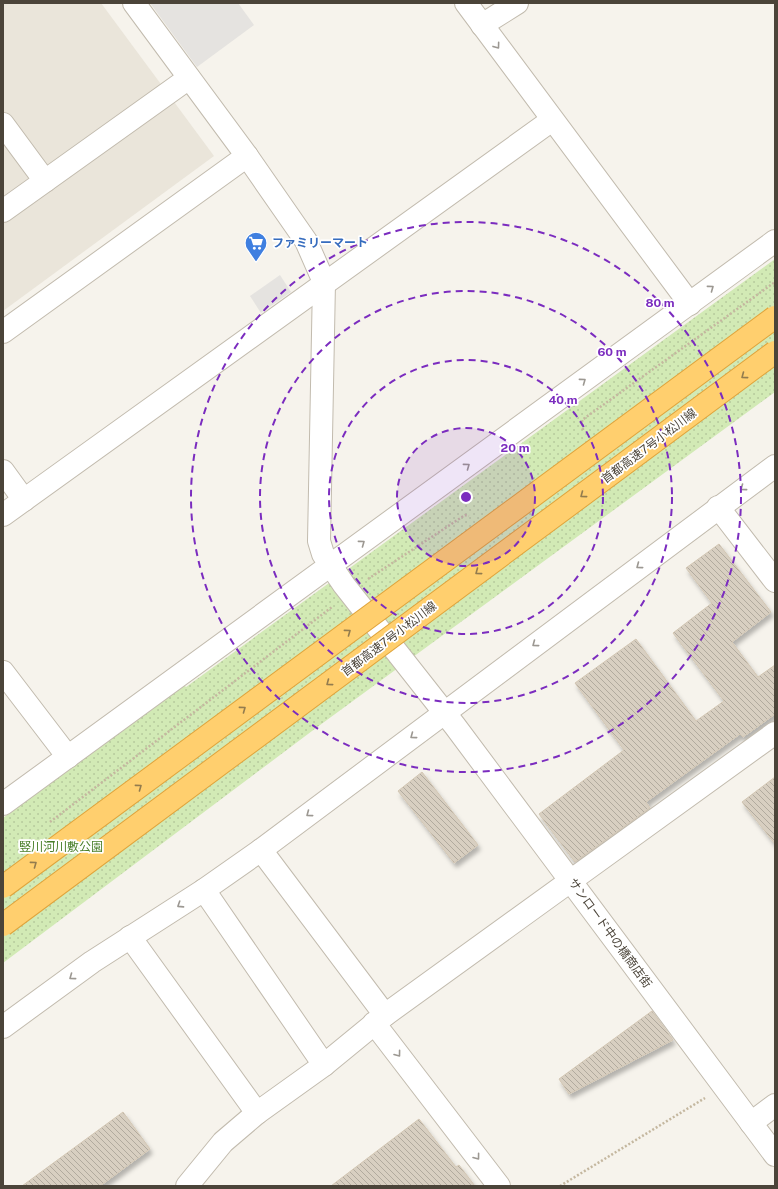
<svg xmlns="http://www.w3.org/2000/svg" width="778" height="1189" font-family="'Public Sans','Noto Sans JP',sans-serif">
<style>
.residential{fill:#eae5da}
.green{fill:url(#green-dots)}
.parking{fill:#e5e3e0}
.building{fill:url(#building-back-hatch);stroke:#d3c7b4;filter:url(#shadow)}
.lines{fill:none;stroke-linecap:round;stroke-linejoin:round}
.minor-casing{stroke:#c2bbae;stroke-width:24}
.path{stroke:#c4b79f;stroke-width:2.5;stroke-dasharray:2 2;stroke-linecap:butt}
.minor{stroke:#fff;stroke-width:22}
.highway-bridge-casing{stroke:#e0a43c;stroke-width:24;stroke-linecap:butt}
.highway-bridge{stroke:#ffcf6e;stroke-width:22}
.oneway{stroke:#9c9892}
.oneway2{stroke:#937c4e}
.ring{fill:none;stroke:#7b2cbf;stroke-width:2;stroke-dasharray:7 5}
.labels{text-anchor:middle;stroke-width:3.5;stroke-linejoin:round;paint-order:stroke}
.shop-label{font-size:12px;font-weight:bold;fill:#366cbe;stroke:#fff;text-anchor:start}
.street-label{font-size:12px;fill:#4b4439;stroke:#fff}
.park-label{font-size:12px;fill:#4a7f2a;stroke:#fff}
.centre{fill:#7b2cbf;stroke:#fff;stroke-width:2}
.ring-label{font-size:12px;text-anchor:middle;font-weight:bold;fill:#7b2cbf;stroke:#fff;stroke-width:3.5;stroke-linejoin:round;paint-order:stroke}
</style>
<defs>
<pattern id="green-dots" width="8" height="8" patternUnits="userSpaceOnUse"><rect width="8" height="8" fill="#d2eab5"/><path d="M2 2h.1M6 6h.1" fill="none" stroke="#b6ca9c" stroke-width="1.8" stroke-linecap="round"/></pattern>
<pattern id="building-back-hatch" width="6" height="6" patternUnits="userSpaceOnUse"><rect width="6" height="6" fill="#d8cfc1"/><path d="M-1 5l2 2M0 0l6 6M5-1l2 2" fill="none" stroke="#b1aa9e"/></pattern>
<filter id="shadow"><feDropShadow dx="2.5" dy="4.5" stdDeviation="2" flood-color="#0004"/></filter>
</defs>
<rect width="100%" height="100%" fill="#f6f3ec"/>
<path class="residential" d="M 3,3 L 101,3 L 214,156 L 3,311 Z"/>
<path class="green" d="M 775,259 L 775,392 L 316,728 L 3,963 L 3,818 L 184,685 L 186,687 Z"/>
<g class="parking">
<path d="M 150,3 L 238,3 L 254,25 L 197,67 Z"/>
<path d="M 280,275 L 291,292 L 261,313 L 250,296 Z"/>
</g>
<g class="building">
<path d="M 719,544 L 771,612 L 732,642 L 758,677 L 775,665 L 775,714 L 743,737 L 740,734 L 646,802 L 650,808 L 575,862 L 539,814 L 624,750 L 575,683 L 636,639 L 696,721 L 724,701 L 673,633 L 712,603 L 686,568 Z"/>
<path d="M 422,772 L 478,845 L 454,863 L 398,791 Z"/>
<path d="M 775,777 L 775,844 L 742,802 Z"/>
<path d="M 652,1011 L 673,1040 L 569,1094 L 559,1079 Z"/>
<path d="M 123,1112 L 150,1149 L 100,1186 L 22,1186 Z"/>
<path d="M 419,1119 L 456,1167 L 459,1165 L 475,1186 L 331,1186 Z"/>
</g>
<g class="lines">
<g class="minor-casing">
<g id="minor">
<path d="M 134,3 L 247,156 L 306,241 L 324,282 L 319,541 L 323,554 L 344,585 L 455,726 L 775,1155"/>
<path d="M 466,3 L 690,304"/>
<path d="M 482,25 L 517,3"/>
<path d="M 3,124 L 45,181"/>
<path d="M 3,211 L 189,78"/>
<path d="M 3,332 L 247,156"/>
<path d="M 3,471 L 24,500"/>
<path d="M 718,507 L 775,581"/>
<path d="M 3,515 L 552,120"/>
<path d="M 3,672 L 68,757"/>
<path d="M 3,804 L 775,241"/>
<path d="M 261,850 L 385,1015"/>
<path d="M 204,890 L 324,1065"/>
<path d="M 130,937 L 257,1113"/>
<path d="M 374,1023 L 499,1186"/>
<path d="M 3,1027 L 92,962 L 204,890 L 261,850 L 775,466"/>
<path d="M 751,1123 L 775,1105"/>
<path d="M 187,1186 L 223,1142 L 257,1113 L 324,1065 L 385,1015 L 775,733"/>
</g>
</g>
<g class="path">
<path d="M 583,430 L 582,420 L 775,282"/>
<path d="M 368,579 L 465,515 L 469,516"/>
<path d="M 50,822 L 332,607"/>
<path d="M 560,1186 L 705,1098"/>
</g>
<use href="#minor" class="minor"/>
<g class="highway-bridge-casing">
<g id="highway-bridge">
<path d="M 3,887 L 775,317"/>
<path d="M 3,925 L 775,352"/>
</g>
</g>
<use href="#highway-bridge" class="highway-bridge"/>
</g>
<defs><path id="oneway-chevron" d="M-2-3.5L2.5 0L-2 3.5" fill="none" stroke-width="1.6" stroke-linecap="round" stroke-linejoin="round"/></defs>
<g class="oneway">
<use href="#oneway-chevron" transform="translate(497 46) rotate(54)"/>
<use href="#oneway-chevron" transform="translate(711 288) rotate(-36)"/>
<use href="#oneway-chevron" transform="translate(583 381) rotate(-36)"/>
<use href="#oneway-chevron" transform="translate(467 466) rotate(-36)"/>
<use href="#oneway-chevron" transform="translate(743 488) rotate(144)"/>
<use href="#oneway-chevron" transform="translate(362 543) rotate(-36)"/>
<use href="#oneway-chevron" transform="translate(639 566) rotate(143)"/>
<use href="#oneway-chevron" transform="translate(535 644) rotate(143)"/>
<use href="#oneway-chevron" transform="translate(413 736) rotate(143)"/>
<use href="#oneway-chevron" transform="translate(309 814) rotate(143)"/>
<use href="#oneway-chevron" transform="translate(180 905) rotate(147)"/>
<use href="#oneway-chevron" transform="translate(72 977) rotate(144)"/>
<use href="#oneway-chevron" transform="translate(398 1054) rotate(53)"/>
<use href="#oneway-chevron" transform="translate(477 1157) rotate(53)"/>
</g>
<g class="oneway2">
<use href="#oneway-chevron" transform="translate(744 376) rotate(143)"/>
<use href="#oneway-chevron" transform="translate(583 495) rotate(143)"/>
<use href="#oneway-chevron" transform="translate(478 572) rotate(143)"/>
<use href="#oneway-chevron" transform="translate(348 632) rotate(-36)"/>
<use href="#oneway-chevron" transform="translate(329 683) rotate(143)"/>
<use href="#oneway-chevron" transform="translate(243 709) rotate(-36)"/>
<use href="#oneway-chevron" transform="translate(139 787) rotate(-36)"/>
<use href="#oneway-chevron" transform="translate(34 864) rotate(-36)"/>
</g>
<circle cx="466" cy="497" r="69" fill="#7b2cbf" fill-opacity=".12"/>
<g class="ring">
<circle cx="466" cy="497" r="69"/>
<circle cx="466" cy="497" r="137"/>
<circle cx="466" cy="497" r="206"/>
<circle cx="466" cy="497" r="275"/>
</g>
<defs>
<g id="supermarket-pin" transform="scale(1.15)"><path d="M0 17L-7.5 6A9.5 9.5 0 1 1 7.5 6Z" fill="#3f7fe0" stroke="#fff"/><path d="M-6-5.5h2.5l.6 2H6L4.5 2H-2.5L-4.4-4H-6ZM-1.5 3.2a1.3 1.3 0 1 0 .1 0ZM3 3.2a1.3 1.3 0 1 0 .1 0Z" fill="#fff"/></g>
</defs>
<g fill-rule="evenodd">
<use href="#supermarket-pin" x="256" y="243"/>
</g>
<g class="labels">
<g class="shop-label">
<text x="272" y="247">ファミリーマート</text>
</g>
<g class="street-label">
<text transform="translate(649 446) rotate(-37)" y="4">首都高速7号小松川線</text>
<text transform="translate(389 639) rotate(-37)" y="4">首都高速7号小松川線</text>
<text transform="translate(610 933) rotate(54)" y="4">サンロード中の橋商店街</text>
</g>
<g class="park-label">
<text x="61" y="851">竪川河川敷公園</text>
</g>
</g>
<circle cx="466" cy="497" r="6" class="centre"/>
<g class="ring-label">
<text x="660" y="307">80 m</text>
<text x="612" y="356">60 m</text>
<text x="563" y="404">40 m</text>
<text x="515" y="452">20 m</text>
</g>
<rect width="778" height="1189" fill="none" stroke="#4b4439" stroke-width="8"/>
</svg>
